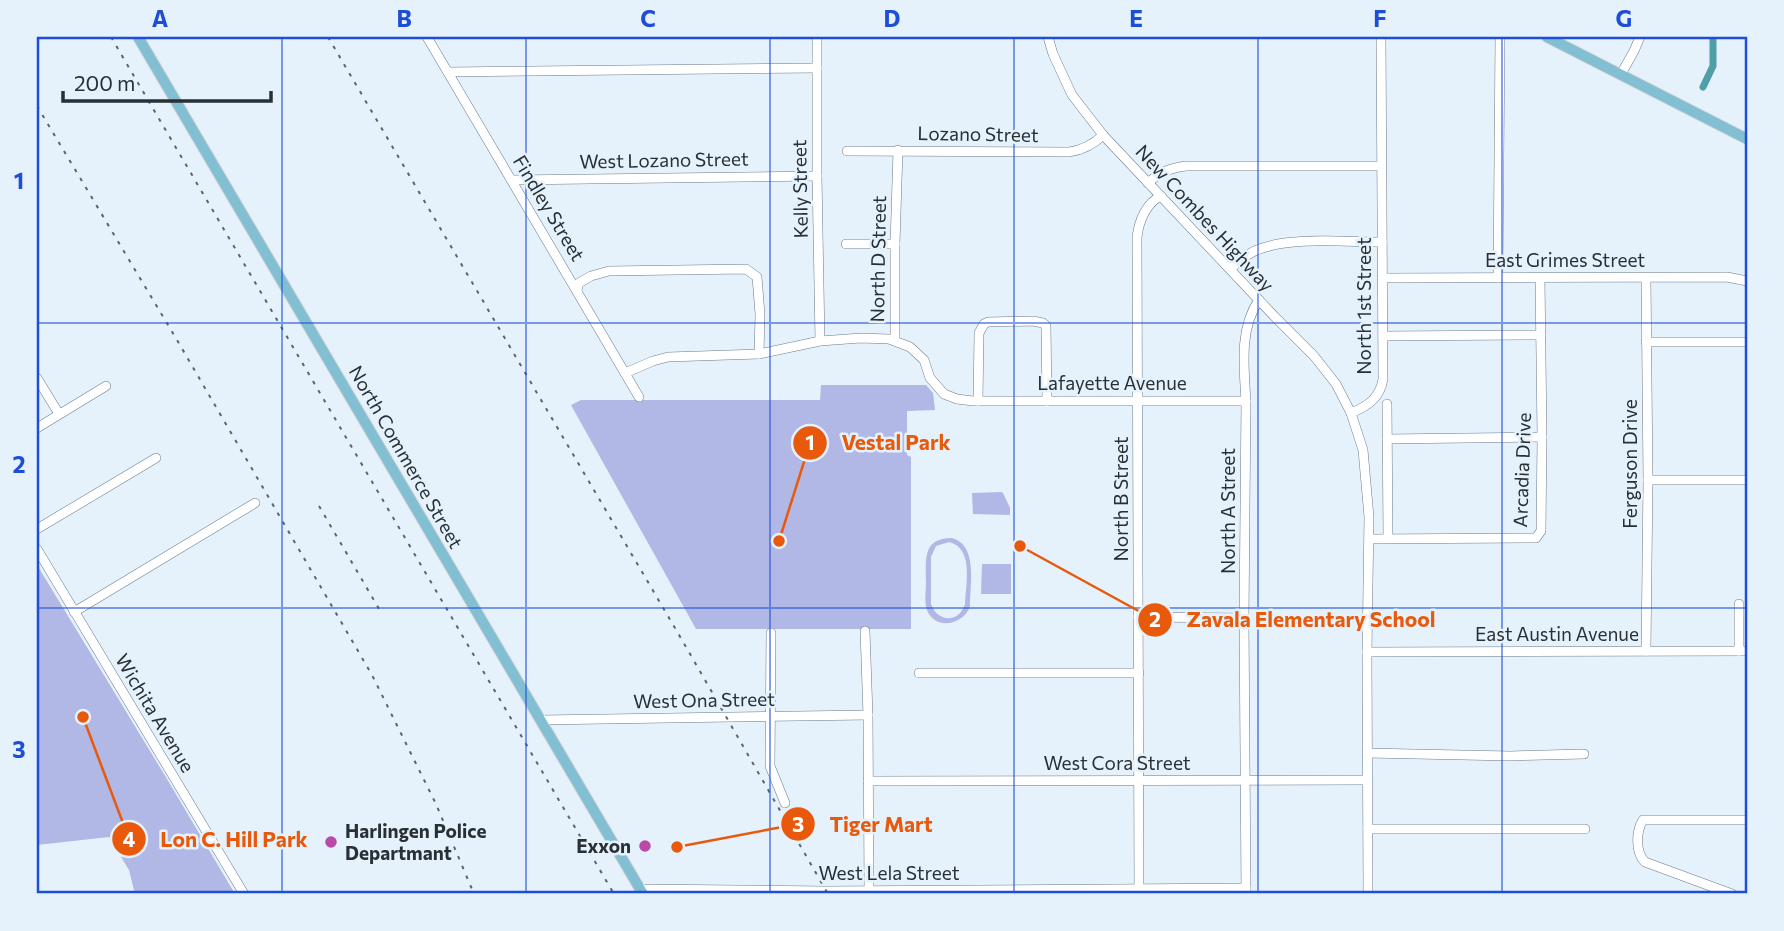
<svg xmlns="http://www.w3.org/2000/svg" width="1784" height="931" font-family="Commissioner,sans-serif">
<style>
.green{fill:#b2b8e5;fill-rule:evenodd}
.lines{fill:none;stroke-linecap:round;stroke-linejoin:round}
.canal{stroke:#509ea6;stroke-width:7}
.minor-casing{stroke:#6a7c8b;stroke-width:10}
.major-casing{stroke:#d0d1d3;stroke-width:12}
.minor{stroke:#fff;stroke-width:9}
.major{stroke:#82bfd2;stroke-width:10}
.rail{stroke:#5c656d;stroke-width:2;stroke-dasharray:3.5 7;stroke-linecap:butt}
.grid{fill:none;stroke:#1d4ed8;stroke-width:2;stroke-opacity:0.55}
.poi-dot{fill:#ba4aa7;stroke:#e5f1fb;stroke-width:2.5}
.labels{text-anchor:middle;stroke-width:5;stroke-linejoin:round;paint-order:stroke}
.street-label{font-size:19px;fill:#283036;stroke:#e5f1fb}
.poi-label{font-size:19px;font-weight:bold;fill:#283036;stroke:#e5f1fb;text-anchor:start}
.leader{fill:none;stroke:#e8590c;stroke-width:2.5}
.callout-dot{fill:#e8590c;stroke:#e5f1fb;stroke-width:2.5}
.mark-label{font-size:21px;text-anchor:middle;font-weight:bold;fill:#fff}
.callout-label{font-size:21px;text-anchor:middle;font-weight:bold;fill:#e8590c;stroke:#e5f1fb;stroke-width:5;stroke-linejoin:round;paint-order:stroke}
.neatline{fill:none;stroke:#1d4ed8;stroke-width:2.5}
.grid-label{font-size:23px;text-anchor:middle;font-weight:bold;fill:#1d4ed8}
</style>
<rect width="100%" height="100%" fill="#e5f1fb"/>
<g class="green">
<path d="M 821,385 L 926,385 L 933,393 L 935,410 L 907,411 L 907,455 L 911,457 L 911,629 L 696,629 L 571,405 L 581,400 L 820,400 Z"/>
<path d="M 1001,492 L 1003,493 L 1010,508 L 1010,515 L 973,514 L 972,493 Z"/>
<path d="M 952,538 C 978,545 970,584 970,606 C 964,625 935,631 927,610 C 924,602 926,591 926,582 C 926,560 922,538 952,538 ZM 949,542 C 974,548 966,584 965,604 C 959,623 938,623 931,604 L 931,557 L 936,546 Z"/>
<path d="M 982,564 L 1011,564 L 1011,594 L 981,594 Z"/>
<path d="M 37,565 L 167,779 L 235,894 L 135,894 L 129,870 L 109,837 L 37,845 Z"/>
</g>
<g class="lines">
<path class="canal" d="M 1703,87 L 1713,66 L 1713,37"/>
<g class="minor-casing">
<g id="minor">
<path d="M 427,37 L 639,397"/>
<path d="M 817,37 L 817,176 L 820,341"/>
<path d="M 1048,37 L 1053,54 L 1072,95 L 1103,135 L 1274,316 L 1314,356 L 1336,384 L 1351,413 L 1363,450 L 1369,517 L 1367,652 L 1368,894"/>
<path d="M 448,72 L 817,68"/>
<path d="M 1621,74 L 1634,51 L 1640,37"/>
<path d="M 847,151 L 1069,152 C 1083,150 1093,145 1103,135"/>
<path d="M 512,180 L 817,176"/>
<path d="M 1148,183 C 1160,172 1170,168 1186,166 L 1381,166"/>
<path d="M 846,244 L 895,244"/>
<path d="M 1230,269 C 1239,262 1246,254 1257,250 C 1290,236 1346,242 1382,242"/>
<path d="M 1382,278 L 1727,277 L 1747,281"/>
<path d="M 1498,278 L 1500,37"/>
<path d="M 1646,278 L 1648,480 L 1646,651"/>
<path d="M 577,290 L 579,283 L 591,276 L 609,271 L 746,269 L 757,277 L 760,314 L 759,354"/>
<path d="M 1383,336 L 1541,335"/>
<path d="M 895,341 L 895,244 L 898,150"/>
<path d="M 1646,342 L 1744,342"/>
<path d="M 625,373 L 653,361 L 668,357 L 759,354 L 820,341 L 861,338 L 889,339 L 910,347 L 924,360 L 930,378 L 944,394 L 957,399 L 973,401 L 1246,401"/>
<path d="M 37,378 L 59,414"/>
<path d="M 978,401 L 979,333 L 984,324 L 988,322 L 1033,321 L 1043,323 L 1046,326 L 1047,401"/>
<path d="M 1387,404 L 1388,538"/>
<path d="M 1351,413 C 1368,406 1380,398 1383,379 L 1381,37"/>
<path d="M 37,428 L 106,386"/>
<path d="M 1387,439 L 1542,437"/>
<path d="M 1648,480 L 1747,480"/>
<path d="M 37,529 L 156,458"/>
<path d="M 1369,539 L 1531,538 L 1536,538 L 1541,531 L 1542,437 L 1540,278"/>
<path d="M 37,549 L 244,894"/>
<path d="M 74,612 L 255,503"/>
<path d="M 1138,617 L 1244,618"/>
<path d="M 865,631 L 868,715 L 869,891"/>
<path d="M 771,633 L 770,766 L 785,803"/>
<path d="M 1739,651 L 1739,604"/>
<path d="M 1367,652 L 1747,651"/>
<path d="M 919,673 L 1139,673"/>
<path d="M 541,720 L 868,715"/>
<path d="M 1367,753 L 1510,756 L 1584,754"/>
<path d="M 868,781 L 1367,780"/>
<path d="M 1368,829 L 1585,829"/>
<path d="M 640,889 L 826,891 L 1246,888"/>
<path d="M 1139,894 L 1137,237 C 1139,221 1146,203 1161,196"/>
<path d="M 1246,894 L 1244,618 L 1246,401 C 1244,368 1239,328 1259,300"/>
<path d="M 1732,894 L 1645,862 C 1635,852 1636,831 1643,820 L 1747,820"/>
</g>
</g>
<g class="major-casing">
<g id="major">
<path d="M 138,37 L 643,894"/>
<path d="M 1547,37 L 1747,139"/>
</g>
</g>
<use href="#minor" class="minor"/>
<use href="#major" class="major"/>
<g class="rail">
<path d="M 111,37 L 614,894"/>
<path d="M 328,37 L 682,640 L 828,894"/>
<path d="M 37,106 L 177,340 L 372,675 L 436,804 L 474,894"/>
<path d="M 319,506 L 382,614"/>
</g>
</g>
<path class="grid" d="M 282,37 L 282,894M 526,37 L 526,894M 770,37 L 770,894M 1014,37 L 1014,894M 1258,37 L 1258,894M 1502,37 L 1502,894M 37,323 L 1747,323M 37,608 L 1747,608"/>
<g class="poi-dot">
<circle cx="331" cy="842" r="7"/>
<circle cx="645" cy="846" r="7"/>
</g>
<g class="labels">
<g class="street-label">
<text transform="translate(978 134) rotate(1)" y="7">Lozano Street</text>
<text transform="translate(664 160) rotate(-1)" y="7">West Lozano Street</text>
<text transform="translate(800 189) rotate(-91)" y="7">Kelly Street</text>
<text transform="translate(549 208) rotate(59)" y="7">Findley Street</text>
<text transform="translate(1205 218) rotate(47)" y="7">New Combes Highway</text>
<text transform="translate(878 259) rotate(-89)" y="7">North D Street</text>
<text x="1565" y="267">East Grimes Street</text>
<text transform="translate(1364 306) rotate(-90)" y="7">North 1st Street</text>
<text x="1112" y="390">Lafayette Avenue</text>
<text transform="translate(406 457) rotate(60)" y="7">North Commerce Street</text>
<text transform="translate(1630 464) rotate(-90)" y="7">Ferguson Drive</text>
<text transform="translate(1522 470) rotate(-88)" y="7">Arcadia Drive</text>
<text transform="translate(1121 499) rotate(-90)" y="7">North B Street</text>
<text transform="translate(1228 511) rotate(-90)" y="7">North A Street</text>
<text x="1557" y="641">East Austin Avenue</text>
<text transform="translate(704 700) rotate(-1)" y="7">West Ona Street</text>
<text transform="translate(155 713) rotate(59)" y="7">Wichita Avenue</text>
<text x="1117" y="770">West Cora Street</text>
<text x="889" y="880">West Lela Street</text>
</g>
<g class="poi-label">
<text x="345" y="838">Harlingen Police<tspan x="345" dy="22">Departmant</tspan></text>
<text x="631" y="853" text-anchor="end">Exxon</text>
</g>
</g>
<path class="leader" d="M779 541L810 443M1020 546L1155 620M677 847L798 824M83 717L129 839"/>
<g class="callout-dot">
<circle cx="779" cy="541" r="7"/>
<circle cx="1020" cy="546" r="7"/>
<circle cx="677" cy="847" r="7"/>
<circle cx="83" cy="717" r="7"/>
<circle cx="810" cy="443" r="18"/>
<circle cx="1155" cy="620" r="18"/>
<circle cx="798" cy="824" r="18"/>
<circle cx="129" cy="839" r="18"/>
</g>
<g class="mark-label">
<text x="810" y="450">1</text>
<text x="1155" y="627">2</text>
<text x="798" y="832">3</text>
<text x="129" y="847">4</text>
</g>
<g class="callout-label">
<text x="896" y="450">Vestal Park</text>
<text x="1311" y="627">Zavala Elementary School</text>
<text x="881" y="832">Tiger Mart</text>
<text x="234" y="847">Lon C. Hill Park</text>
</g>
<rect width="1784" height="931" fill="none" stroke="#e5f1fb" stroke-width="77"/>
<path d="M63 91v10h208v-10" fill="none" stroke="#283036" stroke-width="3.5"/>
<text x="74" y="91" font-size="21" fill="#283036" stroke="#e5f1fb" stroke-width="5" paint-order="stroke">200 m</text>
<rect x="38" y="38" width="1708" height="854" class="neatline"/>
<g class="grid-label">
<text x="160" y="27">A</text>
<text x="404" y="27">B</text>
<text x="648" y="27">C</text>
<text x="892" y="27">D</text>
<text x="1136" y="27">E</text>
<text x="1380" y="27">F</text>
<text x="1624" y="27">G</text>
<text x="19" y="189">1</text>
<text x="19" y="473">2</text>
<text x="19" y="758">3</text>
</g>
</svg>
